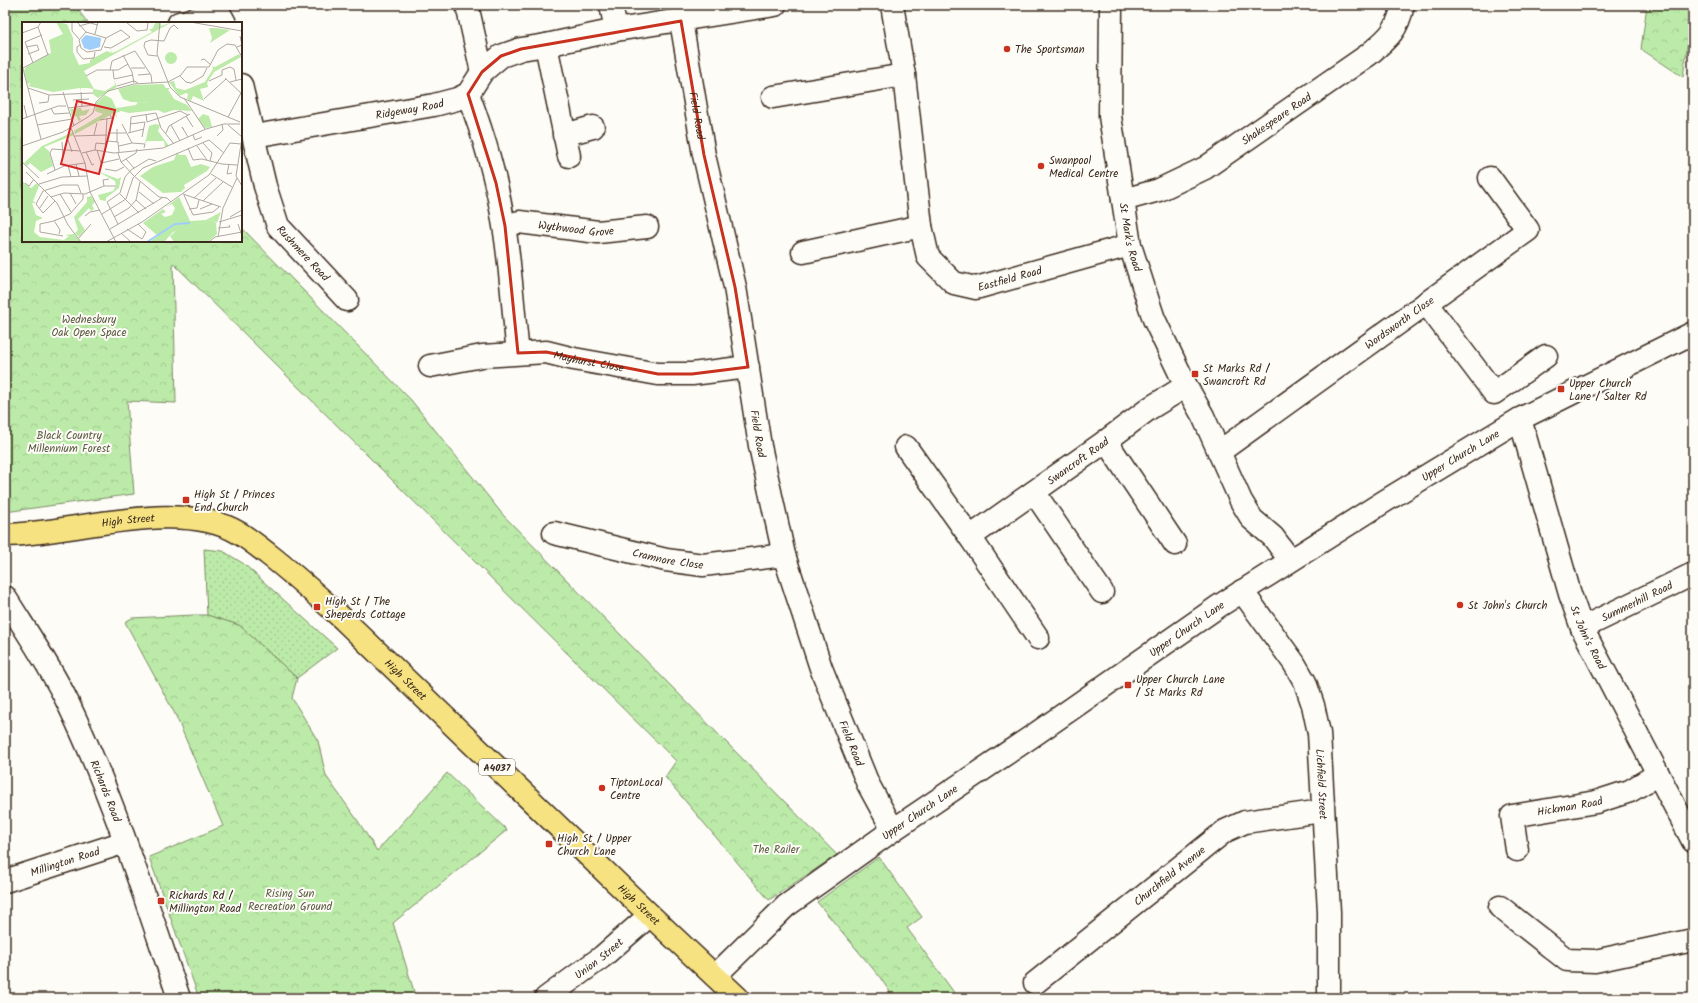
<svg xmlns="http://www.w3.org/2000/svg" width="1698" height="1003" font-family="Kalam,sans-serif">
<style>
.grass{fill:url(#grass-dots);stroke:#7c8a64}
.forest{fill:url(#forest-crowns);stroke:#7c8a64}
.lines{fill:none;stroke-linecap:round;stroke-linejoin:round}
.minor-casing{stroke:#3b2a1e;stroke-width:25}
.tertiary-casing{stroke:#3b2a1e;stroke-width:25}
.secondary-casing{stroke:#3b2a1e;stroke-width:25}
.primary-casing{stroke:#3b2a1e;stroke-width:25}
.minor{stroke:#fdfcf7;stroke-width:22}
.tertiary{stroke:#fdfcf7;stroke-width:22}
.secondary{stroke:#fdfcf7;stroke-width:22}
.primary{stroke:#f6e281;stroke-width:22}
.marked{fill:none;stroke:#c8321e;stroke-width:3;stroke-linejoin:round}
.poi-dot{fill:#c8321e;stroke:#fdfcf7;stroke-width:1.5}
.labels{text-anchor:middle;stroke-width:4;stroke-linejoin:round;paint-order:stroke}
.shield{fill:#fdfcf7;stroke:#75695f;stroke-width:1}
.shield-label{font-size:10px;font-weight:bold;fill:#3b2a1e}
.poi-label{font-size:11px;fill:#3b2a1e;stroke:#fdfcf7;text-anchor:start}
.street-label{font-size:11px;fill:#3b2a1e;stroke:#fdfcf7}
.park-label{font-size:11px;fill:#5b5a41;stroke:#fdfcf7}
.inset-river{fill:none;stroke:#9fcefb;stroke-width:2}
.inset-road{fill:none;stroke:#afa8a0;stroke-width:1}
.view{fill:#d62828;fill-opacity:0.15;stroke:#d62828;stroke-width:2}
.inset-edge{fill:none;stroke:#3b2a1e;stroke-width:2}
</style>
<defs>
<pattern id="grass-dots" width="8" height="8" patternUnits="userSpaceOnUse"><rect width="8" height="8" fill="#bceba9"/><path d="M2 2h.1M6 6h.1" fill="none" stroke="#a2ca91" stroke-width="1.8" stroke-linecap="round"/></pattern>
<pattern id="forest-crowns" width="20" height="18" patternUnits="userSpaceOnUse"><rect width="20" height="18" fill="#bceba9"/><path d="M2 6a3 3 0 1 1 6 0M12 15a3 3 0 1 1 6 0" fill="none" stroke="#a2ca91"/></pattern>
</defs>
<rect width="100%" height="100%" fill="#fdfcf7"/>
<filter id="ink" filterUnits="userSpaceOnUse"><feTurbulence type="fractalNoise" baseFrequency=".025" numOctaves="2"/><feDisplacementMap in="SourceGraphic" scale="8" xChannelSelector="R" yChannelSelector="G"/><feConvolveMatrix kernelMatrix="1 2 1 2 8 2 1 2 1" color-interpolation-filters="sRGB"/></filter>
<g filter="url(#ink)">
<path class="grass" d="M 204,549 L 223,551 L 244,564 L 337,648 L 297,678 L 239,625 L 207,615 Z"/>
<g class="forest">
<path d="M 5,5 L 74,5 L 88,23 L 23,23 L 23,241 L 241,241 L 241,227 L 411,400 L 503,515 L 837,855 L 769,900 L 665,777 L 676,761 L 173,263 L 176,403 L 127,401 L 134,494 L 5,512 Z"/>
<path d="M 1647,5 L 1693,5 L 1683,77 L 1641,49 Z"/>
<path d="M 194,615 L 207,615 L 239,625 L 297,678 L 292,698 L 318,741 L 326,776 L 358,821 L 377,851 L 447,773 L 507,830 L 393,923 L 416,998 L 199,998 L 149,857 L 223,826 L 175,714 L 125,622 L 132,618 Z"/>
<path d="M 879,857 L 922,917 L 907,928 L 958,998 L 894,998 L 879,976 L 817,902 Z"/>
</g>
<g class="lines">
<g class="minor-casing">
<g id="minor">
<path d="M 467,5 L 482,72"/>
<path d="M 611,5 L 616,30"/>
<path id="s1" d="M 892,5 L 904,75 L 921,226 L 928,257 L 954,283 L 976,288 L 1130,245"/>
<path id="s2" d="M 681,21 L 704,155 L 735,287 L 760,446 L 784,555 L 821,668 L 868,784 L 893,830"/>
<path d="M 179,23 L 219,12 L 225,23"/>
<path d="M 546,45 L 569,156"/>
<path id="s3" d="M 241,85 L 265,186 L 278,226 L 347,300"/>
<path d="M 468,94 C 484,136 497,181 504,226 C 511,268 513,311 518,353"/>
<path d="M 773,97 L 904,75"/>
<path d="M 564,135 L 593,127"/>
<path id="s4" d="M 254,136 L 434,105 L 457,99 L 468,94 L 482,72 L 501,56 L 521,49 L 546,45 L 616,30 L 775,5"/>
<path id="s5" d="M 1123,200 L 1159,190 L 1205,168 L 1368,55 C 1388,38 1397,32 1403,5"/>
<path id="s6" d="M 505,226 L 519,222 L 598,232 L 647,227"/>
<path d="M 803,252 L 921,226"/>
<path d="M 1426,303 L 1494,393 L 1546,356"/>
<path id="s7" d="M 430,366 L 482,356 L 546,352 L 574,359 L 658,374 L 692,374 L 748,367"/>
<path id="s8" d="M 1520,419 L 1570,594 L 1582,628 L 1693,841"/>
<path d="M 1106,441 L 1175,544"/>
<path d="M 906,447 L 970,537 L 1038,638"/>
<path id="s9" d="M 1219,452 L 1528,230 L 1490,178"/>
<path d="M 1034,492 L 1102,592"/>
<path id="s10" d="M 554,533 L 666,560 L 703,565 L 784,555"/>
<path id="s11" d="M 970,537 L 1106,441 L 1150,408 L 1186,386"/>
<path id="s12" d="M 1242,591 L 1294,663 L 1305,682 L 1313,705 L 1319,733 L 1329,912 L 1329,998"/>
<path id="s13" d="M 5,597 C 26,631 49,664 67,701 C 113,796 145,898 179,998"/>
<path id="s14" d="M 1582,628 L 1693,574"/>
<path id="s15" d="M 1517,850 L 1512,816 L 1596,802 L 1630,791 L 1658,774"/>
<path id="s16" d="M 5,881 L 125,842"/>
<path d="M 1500,907 L 1567,960 L 1595,961 L 1693,940"/>
<path id="s17" d="M 1035,983 L 1225,831 L 1245,822 L 1322,811"/>
</g>
</g>
<g class="tertiary-casing">
<g id="tertiary">
<path id="s18" d="M 1111,5 L 1110,116 L 1130,245 L 1149,304 L 1154,319 L 1186,386 L 1203,416 L 1241,501 L 1252,519 L 1273,537 L 1290,560"/>
<path id="s19" d="M 546,998 L 602,957 L 650,915"/>
</g>
</g>
<g class="secondary-casing">
<g id="secondary">
<path id="s20" d="M 715,976 L 786,906 L 893,830 L 1034,735 L 1219,606 L 1385,501 L 1520,419 L 1693,333"/>
</g>
</g>
<g class="primary-casing">
<g id="primary">
<path id="s21" d="M 5,535 C 72,534 179,497 239,533 C 249,539 259,547 268,554 C 295,575 319,597 344,620 L 650,915 L 738,998"/>
</g>
</g>
<use href="#minor" class="minor"/>
<use href="#tertiary" class="tertiary"/>
<use href="#secondary" class="secondary"/>
<use href="#primary" class="primary"/>
</g>
</g>
<path class="marked" d="M 681,21 L 704,155 L 735,287 L 748,367 L 692,374 L 658,374 L 546,352 L 518,353 L 505,226 L 496,183 L 468,94 L 482,72 L 501,56 L 521,49 Z"/>
<g class="poi-dot">
<circle cx="1007" cy="49" r="4"/>
<circle cx="1041" cy="166" r="4"/>
<rect x="1191" y="370" width="8" height="8" rx="2"/>
<rect x="1557" y="385" width="8" height="8" rx="2"/>
<rect x="182" y="496" width="8" height="8" rx="2"/>
<circle cx="1460" cy="605" r="4"/>
<rect x="313" y="603" width="8" height="8" rx="2"/>
<rect x="1124" y="681" width="8" height="8" rx="2"/>
<circle cx="602" cy="788" r="4"/>
<rect x="545" y="840" width="8" height="8" rx="2"/>
<rect x="157" y="897" width="8" height="8" rx="2"/>
</g>
<g class="labels">
<rect class="shield" x="479" y="759" width="36" height="16" rx="3"/>
<g class="shield-label">
<text x="497" y="771">A4037</text>
</g>
<g class="poi-label">
<text x="1015" y="53">The Sportsman</text>
<text x="1049" y="164">Swanpool<tspan x="1049" dy="13">Medical Centre</tspan></text>
<text x="1203" y="372">St Marks Rd /<tspan x="1203" dy="13">Swancroft Rd</tspan></text>
<text x="1569" y="387">Upper Church<tspan x="1569" dy="13">Lane / Salter Rd</tspan></text>
<text x="194" y="498">High St / Princes<tspan x="194" dy="13">End Church</tspan></text>
<text x="325" y="605">High St / The<tspan x="325" dy="13">Sheperds Cottage</tspan></text>
<text x="1468" y="609">St John's Church</text>
<text x="1136" y="683">Upper Church Lane<tspan x="1136" dy="13">/ St Marks Rd</tspan></text>
<text x="610" y="786">TiptonLocal<tspan x="610" dy="13">Centre</tspan></text>
<text x="557" y="842">High St / Upper<tspan x="557" dy="13">Church Lane</tspan></text>
<text x="169" y="899">Richards Rd /<tspan x="169" dy="13">Millington Road</tspan></text>
</g>
<g class="street-label">
<text dy="4" stroke="none"><textPath href="#s4" startOffset="158">Ridgeway Road</textPath></text>
<text dy="4" stroke="none"><textPath href="#s2" startOffset="96">Field Road</textPath></text>
<text dy="4" stroke="none"><textPath href="#s5" startOffset="175">Shakespeare Road</textPath></text>
<text dy="4" stroke="none"><textPath href="#s6" startOffset="72">Wythwood Grove</textPath></text>
<text dy="4" stroke="none"><textPath href="#s18" startOffset="234">St Mark's Road</textPath></text>
<text dy="4" stroke="none"><textPath href="#s3" startOffset="183">Rushmere Road</textPath></text>
<text dy="4" stroke="none"><textPath href="#s1" startOffset="349">Eastfield Road</textPath></text>
<text dy="4" stroke="none"><textPath href="#s9" startOffset="222">Wordsworth Close</textPath></text>
<text dy="4" stroke="none"><textPath href="#s7" startOffset="161">Mayhurst Close</textPath></text>
<text dy="4" stroke="none"><textPath href="#s2" startOffset="420">Field Road</textPath></text>
<text dy="4" stroke="none"><textPath href="#s20" startOffset="911">Upper Church Lane</textPath></text>
<text dy="4" stroke="none"><textPath href="#s11" startOffset="132">Swancroft Road</textPath></text>
<text dy="4" stroke="none"><textPath href="#s21" startOffset="124">High Street</textPath></text>
<text dy="4" stroke="none"><textPath href="#s10" startOffset="117">Cramnore Close</textPath></text>
<text dy="4" stroke="none"><textPath href="#s14" startOffset="61">Summerhill Road</textPath></text>
<text dy="4" stroke="none"><textPath href="#s20" startOffset="587">Upper Church Lane</textPath></text>
<text dy="4" stroke="none"><textPath href="#s8" startOffset="229">St John's Road</textPath></text>
<text dy="4" stroke="none"><textPath href="#s21" startOffset="460">High Street</textPath></text>
<text dy="4" stroke="none"><textPath href="#s2" startOffset="744">Field Road</textPath></text>
<text dy="4" stroke="none"><textPath href="#s12" startOffset="215">Lichfield Street</textPath></text>
<text dy="4" stroke="none"><textPath href="#s13" startOffset="219">Richards Road</textPath></text>
<text dy="4" stroke="none"><textPath href="#s15" startOffset="93">Hickman Road</textPath></text>
<text dy="4" stroke="none"><textPath href="#s20" startOffset="263">Upper Church Lane</textPath></text>
<text dy="4" stroke="none"><textPath href="#s16" startOffset="63">Millington Road</textPath></text>
<text dy="4" stroke="none"><textPath href="#s17" startOffset="172">Churchfield Avenue</textPath></text>
<text dy="4" stroke="none"><textPath href="#s21" startOffset="784">High Street</textPath></text>
<text dy="4" stroke="none"><textPath href="#s19" startOffset="66">Union Street</textPath></text>
</g>
<g class="park-label">
<text x="89" y="323">Wednesbury<tspan x="89" dy="13">Oak Open Space</tspan></text>
<text x="69" y="439">Black Country<tspan x="69" dy="13">Millennium Forest</tspan></text>
<text x="776" y="853">The Railer</text>
<text x="290" y="897">Rising Sun<tspan x="290" dy="13">Recreation Ground</tspan></text>
</g>
</g>
<g transform="translate(22 22)">
<rect width="220" height="220" fill="#fdfcf7"/>
<path d="M 34,0 L 45,2 L 51,16 L 51,30 L 57,43 L 68,41 L 68,38 L 85,29 L 89,31 L 88,27 L 90,31 L 95,29 L 130,10 L 127,7 L 130,7 L 134,0 L 138,0 L 139,4 L 150,0 L 62,49 L 72,67 L 83,69 L 93,63 L 92,58 L 95,65 L 76,76 L 71,72 L 71,67 L 65,66 L 59,66 L 59,69 L 58,66 L 31,70 L 6,64 L 9,61 L 5,62 L 2,49 L 4,45 L 29,31 L 27,18 L 41,12 ZM 187,6 L 194,6 L 208,8 L 188,21 L 190,16 ZM 217,32 L 219,35 L 192,50 L 185,61 L 186,65 L 178,67 L 182,79 L 171,74 L 169,79 L 165,77 L 166,72 L 164,71 L 157,74 L 147,60 L 152,59 L 154,66 L 163,68 L 183,60 L 191,47 L 190,44 L 193,45 ZM 144,66 L 148,66 L 146,68 L 152,77 L 165,83 L 170,89 L 152,88 L 142,91 L 136,88 L 107,91 L 99,89 L 94,91 L 95,96 L 92,91 L 53,112 L 52,109 L 81,92 L 73,89 L 74,81 L 83,73 L 90,77 L 94,86 L 114,83 L 116,80 L 129,81 ZM 59,86 L 60,89 L 68,87 L 64,93 L 57,94 L 59,98 L 57,99 L 54,94 L 50,95 L 48,87 ZM 133,102 L 138,103 L 136,109 L 147,124 L 143,125 L 142,119 L 125,119 L 123,122 L 127,104 ZM 51,110 L 52,113 L 22,125 L 27,129 L 31,144 L 19,150 L 8,141 L 5,144 L 2,141 L 20,124 ZM 155,130 L 157,133 L 164,133 L 169,145 L 179,142 L 188,145 L 185,149 L 188,151 L 185,149 L 162,163 L 163,166 L 159,170 L 141,171 L 118,154 L 131,145 L 152,138 ZM 75,149 L 96,157 L 99,155 L 97,166 L 84,176 L 84,179 L 78,178 L 76,173 L 91,169 L 94,164 L 93,159 ZM 0,159 L 9,166 L 15,161 L 17,164 L 11,179 L 14,181 L 10,181 L 14,193 L 21,196 L 14,199 L 12,210 L 18,215 L 42,218 L 47,214 L 43,213 L 52,212 L 58,219 L 0,220 ZM 69,174 L 73,180 L 70,183 L 72,187 L 69,189 L 67,186 L 56,197 L 63,208 L 57,215 L 53,211 L 56,208 L 52,195 L 65,180 L 65,175 ZM 157,175 L 168,199 L 184,198 L 199,190 L 195,201 L 190,198 L 151,210 L 142,220 L 127,220 L 136,214 L 121,201 L 141,187 L 144,190 L 139,192 L 143,195 L 150,193 L 153,186 L 150,182 L 144,185 Z" fill="#bceba9"/>
<path d="M 181,92 L 187,94 L 190,105 L 183,106 L 176,97 ZM 190,198 L 194,201 L 195,212 L 186,220 L 152,220 L 148,214 L 156,207 Z" fill="#bceba9"/>
<path d="M143 36a6 6 0 1 1 12 0a6 6 0 1 1-12 0ZM 141,62 L 152,77 L 148,82 L 109,80 L 101,77 L 96,67 L 112,63 Z" fill="#bceba9"/>
<path d="M 64,13 L 79,16 L 78,25 L 68,28 L 62,26 L 59,18 Z" fill="#9fcefb"/>
<path class="inset-river" d="M 125,220 L 153,202 L 168,201"/>
<path class="inset-road" d="M 50,0 L 50,9 L 57,17M 55,0 L 64,10 L 84,16M 104,0 L 115,9 L 125,8 L 126,0M 138,0 L 135,32 L 148,65 L 158,75 L 218,100M 168,0 L 220,9M 57,4 L 68,1 L 76,3M 16,5 L 26,33M 64,10 L 57,18 L 59,26 L 65,30 L 79,28 L 84,16M 0,11 L 16,5 L 19,0M 73,12 L 76,0M 58,23 L 55,25 L 55,30 L 61,37 L 72,36 L 73,30M 4,25 L 15,23 L 17,28 L 6,32M 82,25 L 89,26 L 108,15 L 99,8 L 84,16M 215,25 L 220,23 L 218,14M 101,33 L 110,50 L 112,61M 135,34 L 126,33 L 122,24 L 123,20 L 129,18 L 142,19 L 148,6 L 152,3 L 156,7M 179,38 L 182,37 L 189,43M 11,41 L 3,20 L 20,13M 0,43 L 19,117M 1,46 L 27,32M 109,46 L 123,46M 88,48 L 90,39 L 113,29 L 129,53 L 130,61M 91,48 L 92,57 L 111,53M 116,53 L 128,52M 200,53 L 200,48 L 208,45 L 212,47 L 214,58M 64,54 L 75,48 L 96,48 L 106,42M 158,54 L 164,60 L 169,61 L 181,54 L 185,46M 203,56 L 220,72M 187,59 L 200,53M 146,60 L 159,53 L 165,45 L 187,45 L 196,28 L 205,22 L 213,23 L 220,35M 208,60 L 220,57M 95,64 L 112,59 L 116,61M 6,66 L 27,73 L 71,71M 41,70 L 52,104M 59,70 L 60,85M 162,76 L 183,107M 182,77 L 204,57M 51,78 L 67,77M 17,81 L 26,80 L 27,73M 2,83 L 5,96M 29,86 L 32,92 L 48,91M 46,86 L 72,83M 124,92 L 125,100 L 158,89 L 166,93M 164,94 L 171,105M 206,95 L 219,71M 0,97 L 36,84 L 44,84M 78,98 L 90,96 L 88,93M 100,102 L 110,121 L 123,122 L 122,126M 108,102 L 123,100 L 120,115M 15,103 L 50,97M 149,103 L 158,119M 206,103 L 220,115M 49,106 L 63,141 L 68,170 L 94,220M 162,108 L 160,105 L 166,115M 108,110 L 109,95 L 134,91 L 139,106 L 152,122M 86,111 L 104,111M 106,111 L 122,107M 144,111 L 147,104 L 168,92M 72,113 L 75,101M 171,113 L 173,118 L 180,115M 53,114 L 85,113M 195,114 L 201,108 L 200,102M 220,116 L 214,154 L 220,164M 46,118 L 50,130M 85,119 L 96,120 L 97,130M 40,120 L 41,134M 95,120 L 95,107M 181,121 L 190,131 L 188,139M 0,124 L 41,110 L 66,95 L 71,91 L 74,80 L 86,69 L 112,62 L 146,60M 97,124 L 110,121M 175,124 L 185,138M 166,126 L 171,138 L 180,137 L 200,142 L 215,143M 73,128 L 74,121 L 85,122M 75,128 L 79,141 L 97,137M 64,130 L 70,143 L 72,142M 83,130 L 85,96M 60,131 L 73,128 L 92,131 L 141,126 L 184,107 L 202,102 L 218,102M 96,131 L 99,140 L 112,154 L 137,175 L 145,176 L 149,180M 104,137 L 112,146M 0,140 L 17,156M 99,140 L 114,131 L 115,127M 54,142 L 57,154M 207,142 L 205,152 L 210,151M 46,143 L 49,155M 83,147 L 94,149 L 102,145M 33,148 L 28,131 L 30,127 L 59,129M 4,150 L 35,181 L 46,203 L 59,220M 25,152 L 42,144 L 63,141M 189,152 L 210,165M 3,161 L 7,164 L 12,157M 17,162 L 40,155 L 65,154M 82,164 L 81,158 L 87,157M 117,170 L 132,182M 48,171 L 54,182M 38,172 L 49,190M 98,172 L 117,191M 161,172 L 199,185M 162,173 L 171,193 L 191,190 L 197,185M 29,175 L 42,171 L 63,172 L 82,164 L 94,164M 172,176 L 194,156M 114,178 L 124,187M 33,179 L 21,191 L 14,182 L 21,169 L 40,163 L 56,163 L 59,171M 181,179 L 201,160M 17,187 L 26,174M 167,187 L 175,186 L 177,178M 178,187 L 190,182M 80,192 L 104,177 L 111,156 L 121,146 L 187,118 L 202,131M 63,194 L 68,190 L 78,188M 92,195 L 107,186 L 114,178 L 118,160M 208,195 L 220,188M 34,198 L 32,199 L 48,192 L 61,177 L 61,172M 32,199 L 18,202 L 18,210 L 41,214M 33,200 L 38,208 L 37,212M 197,200 L 220,193M 96,202 L 85,180 L 98,171 L 103,155 L 109,148 L 127,137 L 134,139M 216,202 L 220,214M 196,206 L 208,205 L 207,203M 88,207 L 140,176M 105,207 L 120,217 L 124,210 L 116,202M 99,211 L 109,220M 196,215 L 201,186 L 215,156M 57,216 L 69,202M 84,220 L 120,200 L 187,153 L 208,121 L 219,122M 187,220 L 193,215 L 220,210"/>
<path class="view" d="M 55,79 L 93,88 L 77,152 L 39,142 Z"/>
<rect width="220" height="220" class="inset-edge"/>
</g>
<rect width="1698" height="1003" fill="none" stroke="#fdfcf7" stroke-width="20"/>
<rect x="10" y="10" width="1678" height="983" fill="none" stroke="#3b2a1e" stroke-width="1.5" filter="url(#ink)"/>
</svg>
